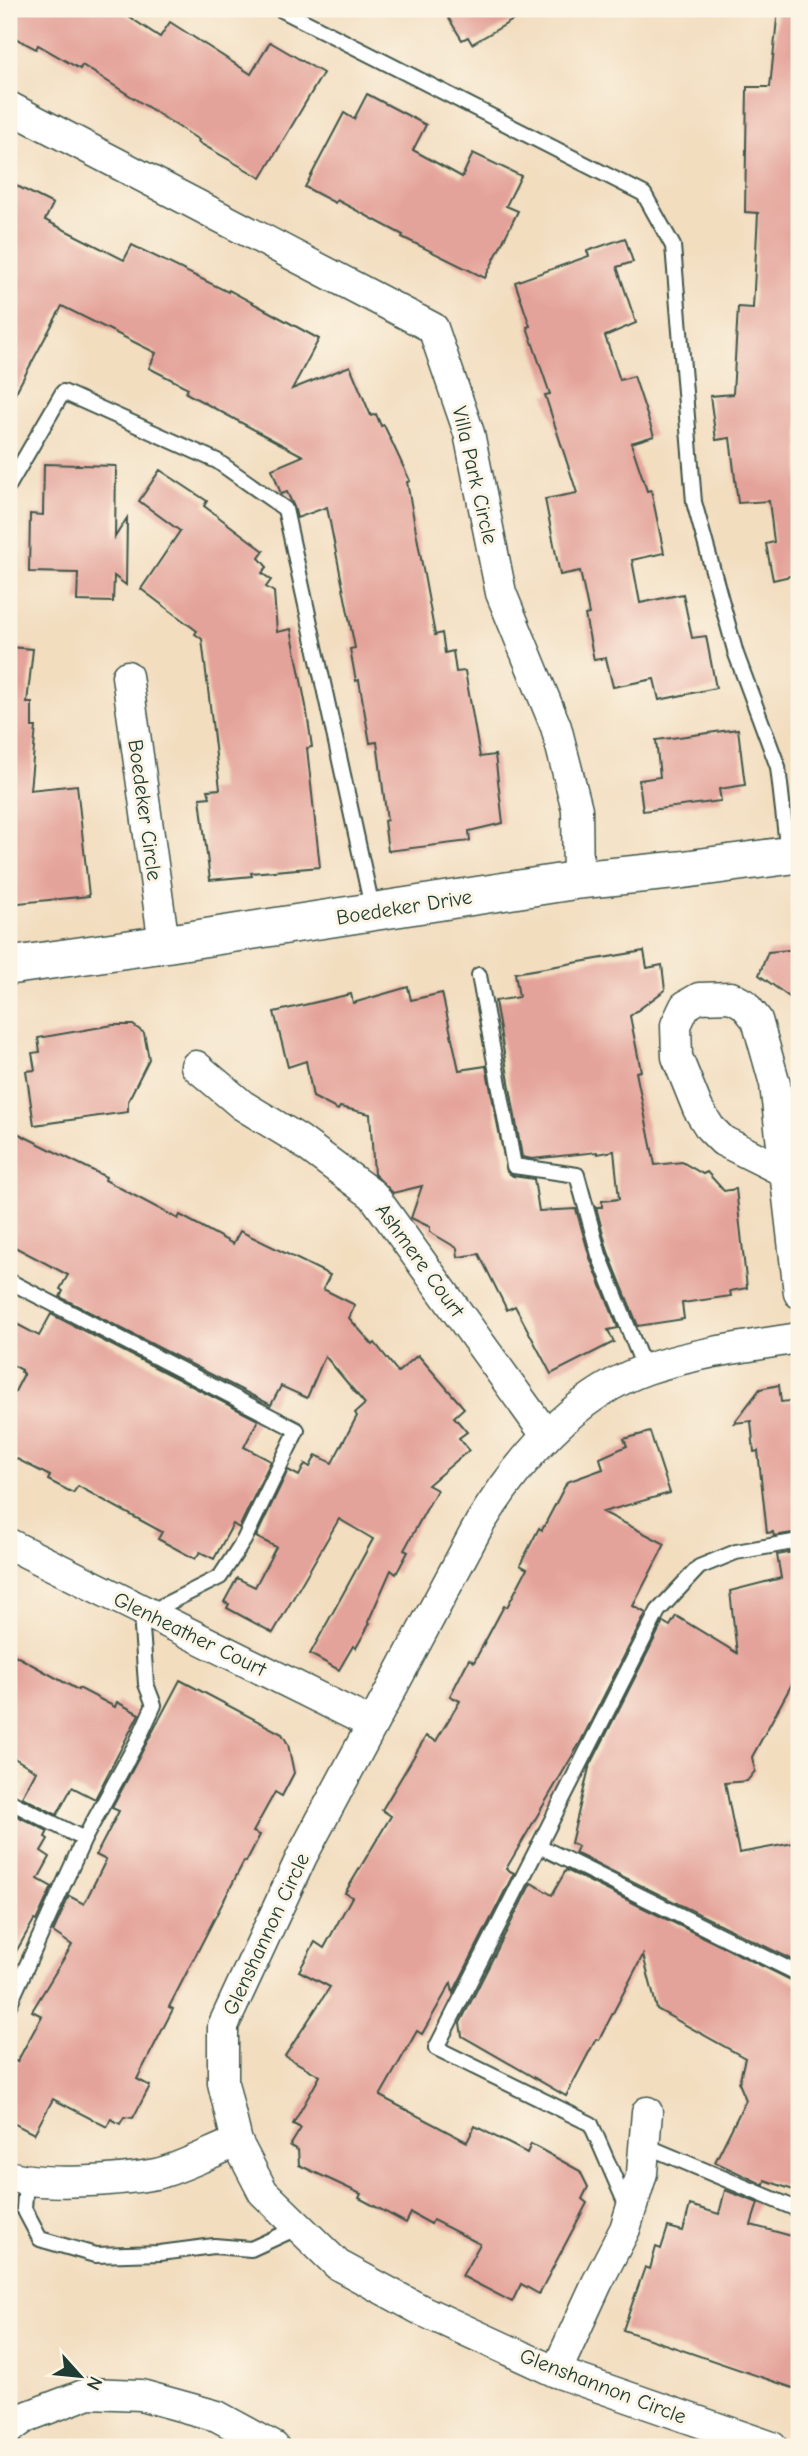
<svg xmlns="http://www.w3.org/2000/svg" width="808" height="2456" font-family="'Comic Neue',sans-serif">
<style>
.building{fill:#e4a39a}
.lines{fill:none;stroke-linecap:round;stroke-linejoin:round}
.service-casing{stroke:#3f5549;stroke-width:18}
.minor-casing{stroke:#3f5549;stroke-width:33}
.tertiary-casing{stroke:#3f5549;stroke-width:40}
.service{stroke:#fff;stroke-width:14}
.minor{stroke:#fff;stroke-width:30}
.tertiary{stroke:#fff;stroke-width:37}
.labels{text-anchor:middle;stroke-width:6;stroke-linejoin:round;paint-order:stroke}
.street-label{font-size:21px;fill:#1f3d34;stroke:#fcf5e5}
</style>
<rect width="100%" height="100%" fill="#fcf5e5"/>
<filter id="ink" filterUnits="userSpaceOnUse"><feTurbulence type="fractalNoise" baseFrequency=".0143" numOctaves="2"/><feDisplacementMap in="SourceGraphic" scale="14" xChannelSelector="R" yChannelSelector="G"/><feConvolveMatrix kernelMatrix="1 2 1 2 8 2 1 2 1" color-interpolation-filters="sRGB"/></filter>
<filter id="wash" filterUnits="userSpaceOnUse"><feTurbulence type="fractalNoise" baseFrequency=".00686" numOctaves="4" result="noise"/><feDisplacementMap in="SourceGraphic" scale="28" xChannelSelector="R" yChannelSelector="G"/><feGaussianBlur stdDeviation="1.57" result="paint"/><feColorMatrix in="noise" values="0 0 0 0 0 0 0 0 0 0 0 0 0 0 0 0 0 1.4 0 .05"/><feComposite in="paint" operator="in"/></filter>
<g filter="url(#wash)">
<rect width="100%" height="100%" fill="#f2ddbf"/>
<g id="blocks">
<g class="building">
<path d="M 15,9 L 117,9 L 160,37 L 170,22 L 251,74 L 270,42 L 323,73 L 261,178 L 198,142 L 199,140 L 82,65 L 80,69 L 38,45 L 36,49 L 9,35 L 9,21 Z"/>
<path d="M 443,9 L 532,9 L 472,44 L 468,37 L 462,40 Z"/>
<path d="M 778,9 L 799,9 L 799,574 L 773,580 L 766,544 L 774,542 L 769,501 L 738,503 L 730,438 L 716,440 L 710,396 L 733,394 L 738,307 L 753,308 L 758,213 L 745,212 L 747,87 L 770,87 Z"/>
<path d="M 367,94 L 426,125 L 413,150 L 462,177 L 473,153 L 521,176 L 506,206 L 518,211 L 485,278 L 402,237 L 403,235 L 337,200 L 335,203 L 305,187 L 344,113 L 354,119 Z"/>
<path d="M 15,185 L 53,204 L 45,220 L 124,260 L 132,245 L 228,292 L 229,290 L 319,339 L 292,389 L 350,366 L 371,416 L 376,414 L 381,426 L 384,425 L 410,481 L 407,482 L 435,635 L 442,633 L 445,653 L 453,651 L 456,672 L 465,671 L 480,757 L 495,755 L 503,823 L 469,831 L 470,841 L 388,851 L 384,821 L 387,820 L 377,742 L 370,743 L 359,680 L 356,681 L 350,649 L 355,648 L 327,507 L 297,518 L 294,507 L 287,492 L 281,494 L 272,469 L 303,456 L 186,393 L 188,388 L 149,368 L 156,353 L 62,306 L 9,405 L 9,198 Z"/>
<path d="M 625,238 L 633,262 L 617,267 L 636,323 L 605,336 L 620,380 L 634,376 L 654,436 L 631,443 L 647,491 L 651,490 L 664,553 L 632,560 L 640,603 L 683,594 L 692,638 L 706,636 L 716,688 L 659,700 L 654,679 L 613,687 L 606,658 L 594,660 L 585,615 L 589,614 L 580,571 L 560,575 L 545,499 L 577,493 L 545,395 L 550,394 L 527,327 L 530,326 L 515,282 L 589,256 L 587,251 Z"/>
<path d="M 44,464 L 116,466 L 115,537 L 127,518 L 126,585 L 114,576 L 113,602 L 77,601 L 78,573 L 29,572 L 30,514 L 43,515 Z"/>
<path d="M 160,470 L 207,501 L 204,506 L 264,551 L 259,558 L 267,567 L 262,573 L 271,580 L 266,587 L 274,592 L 277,632 L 291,629 L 306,706 L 312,747 L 307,748 L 320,867 L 251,873 L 252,876 L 210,880 L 200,798 L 210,797 L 208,790 L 220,789 L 202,639 L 195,634 L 197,631 L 141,589 L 180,531 L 139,501 Z"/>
<path d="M 9,647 L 33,649 L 27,703 L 32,703 L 32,727 L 36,727 L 30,790 L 77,785 L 89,896 L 9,904 Z"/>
<path d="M 738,729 L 745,785 L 719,789 L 721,801 L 643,811 L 639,780 L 660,777 L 656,740 Z"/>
<path d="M 799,949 L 799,1004 L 759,975 L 768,952 Z"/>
<path d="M 644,951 L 647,968 L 662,965 L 665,990 L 630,1016 L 641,1071 L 636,1072 L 655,1165 L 682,1162 L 703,1174 L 707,1172 L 724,1191 L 736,1189 L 747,1288 L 730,1291 L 731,1296 L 682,1303 L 684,1319 L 638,1326 L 608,1252 L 596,1207 L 602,1207 L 602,1201 L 619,1199 L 614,1151 L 597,1154 L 597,1152 L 532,1159 L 522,1157 L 495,1001 L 519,997 L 515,973 Z"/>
<path d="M 408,987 L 411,1000 L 442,993 L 459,1070 L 486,1066 L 507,1172 L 513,1176 L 534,1179 L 539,1211 L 576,1209 L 590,1258 L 618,1328 L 608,1330 L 614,1342 L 551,1374 L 515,1306 L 507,1310 L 479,1254 L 458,1257 L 457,1248 L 430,1232 L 430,1227 L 411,1218 L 422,1186 L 393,1193 L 374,1174 L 370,1114 L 340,1107 L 338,1110 L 313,1097 L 306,1061 L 288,1067 L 274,1012 L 351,994 L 353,1003 Z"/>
<path d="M 113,1025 L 133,1025 L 144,1033 L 149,1059 L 128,1101 L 128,1112 L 34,1125 L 26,1071 L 35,1070 L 32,1053 L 40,1052 L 38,1038 Z"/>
<path d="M 9,1129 L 106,1177 L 105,1180 L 178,1219 L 180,1215 L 233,1244 L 240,1231 L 330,1275 L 323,1289 L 355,1305 L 349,1318 L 373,1345 L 375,1343 L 398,1372 L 418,1355 L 464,1408 L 454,1417 L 467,1432 L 459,1438 L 469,1450 L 428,1485 L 437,1490 L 404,1550 L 408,1552 L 396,1574 L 391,1570 L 368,1622 L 370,1623 L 356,1648 L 353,1646 L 339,1670 L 310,1654 L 373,1539 L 339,1519 L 273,1633 L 227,1608 L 229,1604 L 224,1602 L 237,1578 L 255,1587 L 276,1547 L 256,1537 L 288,1470 L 299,1476 L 305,1464 L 310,1467 L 316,1455 L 332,1463 L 357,1416 L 355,1413 L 365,1404 L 325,1356 L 307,1398 L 281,1386 L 271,1405 L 60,1297 L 63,1291 L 60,1289 L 68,1275 L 9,1244 Z"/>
<path d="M 51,1314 L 258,1420 L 244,1447 L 271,1461 L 239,1528 L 233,1524 L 214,1559 L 200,1552 L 195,1559 L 158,1539 L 162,1532 L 78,1486 L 73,1493 L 48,1480 L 50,1476 L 9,1455 L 9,1403 L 24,1374 L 21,1372 L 22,1370 L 9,1363 L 9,1320 L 39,1336 Z"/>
<path d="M 779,1385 L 781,1402 L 799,1400 L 799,1532 L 774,1536 L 773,1532 L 767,1533 L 758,1451 L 754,1452 L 751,1421 L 734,1423 L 760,1389 Z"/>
<path d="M 650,1432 L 670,1493 L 603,1512 L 665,1544 L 633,1606 L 646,1613 L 581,1741 L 506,1869 L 514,1873 L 453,1993 L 451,1983 L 422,2034 L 417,2031 L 380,2096 L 467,2142 L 475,2126 L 527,2153 L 531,2144 L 580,2171 L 588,2187 L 582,2199 L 587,2203 L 539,2294 L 521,2284 L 512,2302 L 462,2276 L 480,2244 L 433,2220 L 431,2224 L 411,2213 L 406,2223 L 359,2198 L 361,2194 L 299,2165 L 298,2150 L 290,2146 L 301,2128 L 293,2124 L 320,2076 L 285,2056 L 330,1987 L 299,1971 L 315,1942 L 324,1948 L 352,1897 L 345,1893 L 391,1816 L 382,1810 L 426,1736 L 436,1741 L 460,1701 L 450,1696 L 469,1659 L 474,1662 L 504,1606 L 507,1607 L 527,1569 L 520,1565 L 539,1528 L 542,1530 L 567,1482 L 603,1469 L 600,1458 L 627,1446 L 624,1439 Z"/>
<path d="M 799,1551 L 799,1671 L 752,1757 L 755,1771 L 747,1781 L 725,1783 L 739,1853 L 799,1842 L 799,1963 L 575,1853 L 578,1847 L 571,1843 L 589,1768 L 663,1622 L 670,1626 L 676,1616 L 737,1653 L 730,1591 L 781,1578 L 777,1555 Z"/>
<path d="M 9,1652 L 78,1690 L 79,1688 L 115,1707 L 117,1702 L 139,1714 L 95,1799 L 72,1787 L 57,1815 L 22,1797 L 36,1771 L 9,1755 Z"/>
<path d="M 180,1680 L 282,1734 L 288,1744 L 294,1773 L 282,1796 L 275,1792 L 253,1832 L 260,1835 L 246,1862 L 244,1861 L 169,2007 L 173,2009 L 137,2079 L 150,2086 L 133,2118 L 124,2117 L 120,2124 L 111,2119 L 107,2127 L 53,2099 L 34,2134 L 9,2121 L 9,2057 L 17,2062 L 42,2016 L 32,2011 L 72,1945 L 53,1932 L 69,1896 L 84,1904 L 106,1860 L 96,1855 L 119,1811 L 112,1808 Z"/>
<path d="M 13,1814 L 48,1831 L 45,1837 L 48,1839 L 41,1851 L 50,1857 L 38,1879 L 52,1887 L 36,1921 L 34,1920 L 9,1964 L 9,1822 Z"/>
<path d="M 566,1870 L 799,1984 L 799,2192 L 765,2180 L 764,2185 L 715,2162 L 746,2100 L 739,2083 L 745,2058 L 657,2009 L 643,1955 L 599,2040 L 596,2039 L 566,2096 L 462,2036 L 460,2023 L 531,1883 L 552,1895 Z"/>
<path d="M 725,2190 L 758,2203 L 751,2225 L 799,2238 L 799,2390 L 623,2330 L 645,2267 L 650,2269 L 656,2247 L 661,2249 L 668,2227 L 683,2231 L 690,2205 L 719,2214 Z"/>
</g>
</g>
</g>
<g filter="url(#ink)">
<use href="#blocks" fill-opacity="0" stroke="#3f5549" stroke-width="2"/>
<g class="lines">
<g class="service-casing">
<g id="service">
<path d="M 280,9 L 644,194 L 673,246 L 694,502 L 736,654 L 778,767 L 788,854"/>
<path d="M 9,485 L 63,392 L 217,461 L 285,509 L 373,912"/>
<path d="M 479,975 L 514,1166 L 577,1175 L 599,1255 L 645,1370"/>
<path d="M 9,1281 L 297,1430 L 244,1540 L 220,1577 L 148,1613 L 142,1628 L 146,1684 L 154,1705 L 137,1742 L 84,1839"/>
<path d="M 9,1801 L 84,1839 L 9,2005"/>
<path d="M 539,1846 L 799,1974"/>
<path d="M 644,2145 L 799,2210"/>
<path d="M 26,2181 L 24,2209 L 40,2239 L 95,2255 L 160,2253 L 214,2246 L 251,2249 L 299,2227"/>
<path d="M 628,2209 L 591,2124 L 436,2048 L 658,1611 L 699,1567 L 736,1552 L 799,1541"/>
</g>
</g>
<g class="minor-casing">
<g id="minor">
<path d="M 9,107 L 433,328 L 469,433 L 501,593 L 556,727 L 577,809 L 578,880"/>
<path d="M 127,676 L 164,944"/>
<path d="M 196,1066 L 242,1105 L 298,1139 L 373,1195 L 546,1435"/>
<path d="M 785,1172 L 723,1141 L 710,1128 L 698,1109 L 677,1057 L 676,1025 L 685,1006 L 699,998 L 731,997 L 744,1004 L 757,1020 L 775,1084 L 799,1293"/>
<path d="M 9,1544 L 372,1724"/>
<path d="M 9,2176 C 43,2186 119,2181 156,2174 C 180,2169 213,2151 237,2142"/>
<path d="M 556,2372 L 597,2283 L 625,2229 L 642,2173 L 647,2112"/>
<path d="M 9,2429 L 26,2417 L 89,2393 L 141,2395 L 217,2416 L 274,2447"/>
<path d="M 772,2447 L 556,2372 L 423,2311 L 338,2265 L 263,2192 L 237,2142 L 223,2083 L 223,2026 L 302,1856 L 480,1523 C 519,1460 575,1394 647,1369 C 696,1353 748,1346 799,1338"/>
</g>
</g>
<g class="tertiary-casing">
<path id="tertiary" d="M 9,966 L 164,944 L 578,880 L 680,870 L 799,854"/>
</g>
<use href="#service" class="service"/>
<use href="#minor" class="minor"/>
<use href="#tertiary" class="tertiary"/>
</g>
</g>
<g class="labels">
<g class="street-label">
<text transform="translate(475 475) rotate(77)" y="7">Villa Park Circle</text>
<text transform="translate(145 810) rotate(82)" y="7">Boedeker Circle</text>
<text transform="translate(404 907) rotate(-9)" y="7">Boedeker Drive</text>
<text transform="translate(420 1260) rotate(54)" y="7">Ashmere Court</text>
<text transform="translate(190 1634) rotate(26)" y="7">Glenheather Court</text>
<text transform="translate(266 1934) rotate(-65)" y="7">Glenshannon Circle</text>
<text transform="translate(603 2386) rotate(21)" y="7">Glenshannon Circle</text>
</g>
</g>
<rect width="808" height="2456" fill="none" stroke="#fcf5e5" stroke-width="35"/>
<g transform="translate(80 2376) rotate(117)" stroke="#fcf5e5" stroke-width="5" paint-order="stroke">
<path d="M0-5L12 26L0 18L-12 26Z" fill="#1f3d34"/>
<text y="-10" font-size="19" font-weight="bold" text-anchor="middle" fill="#1f3d34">N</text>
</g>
</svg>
